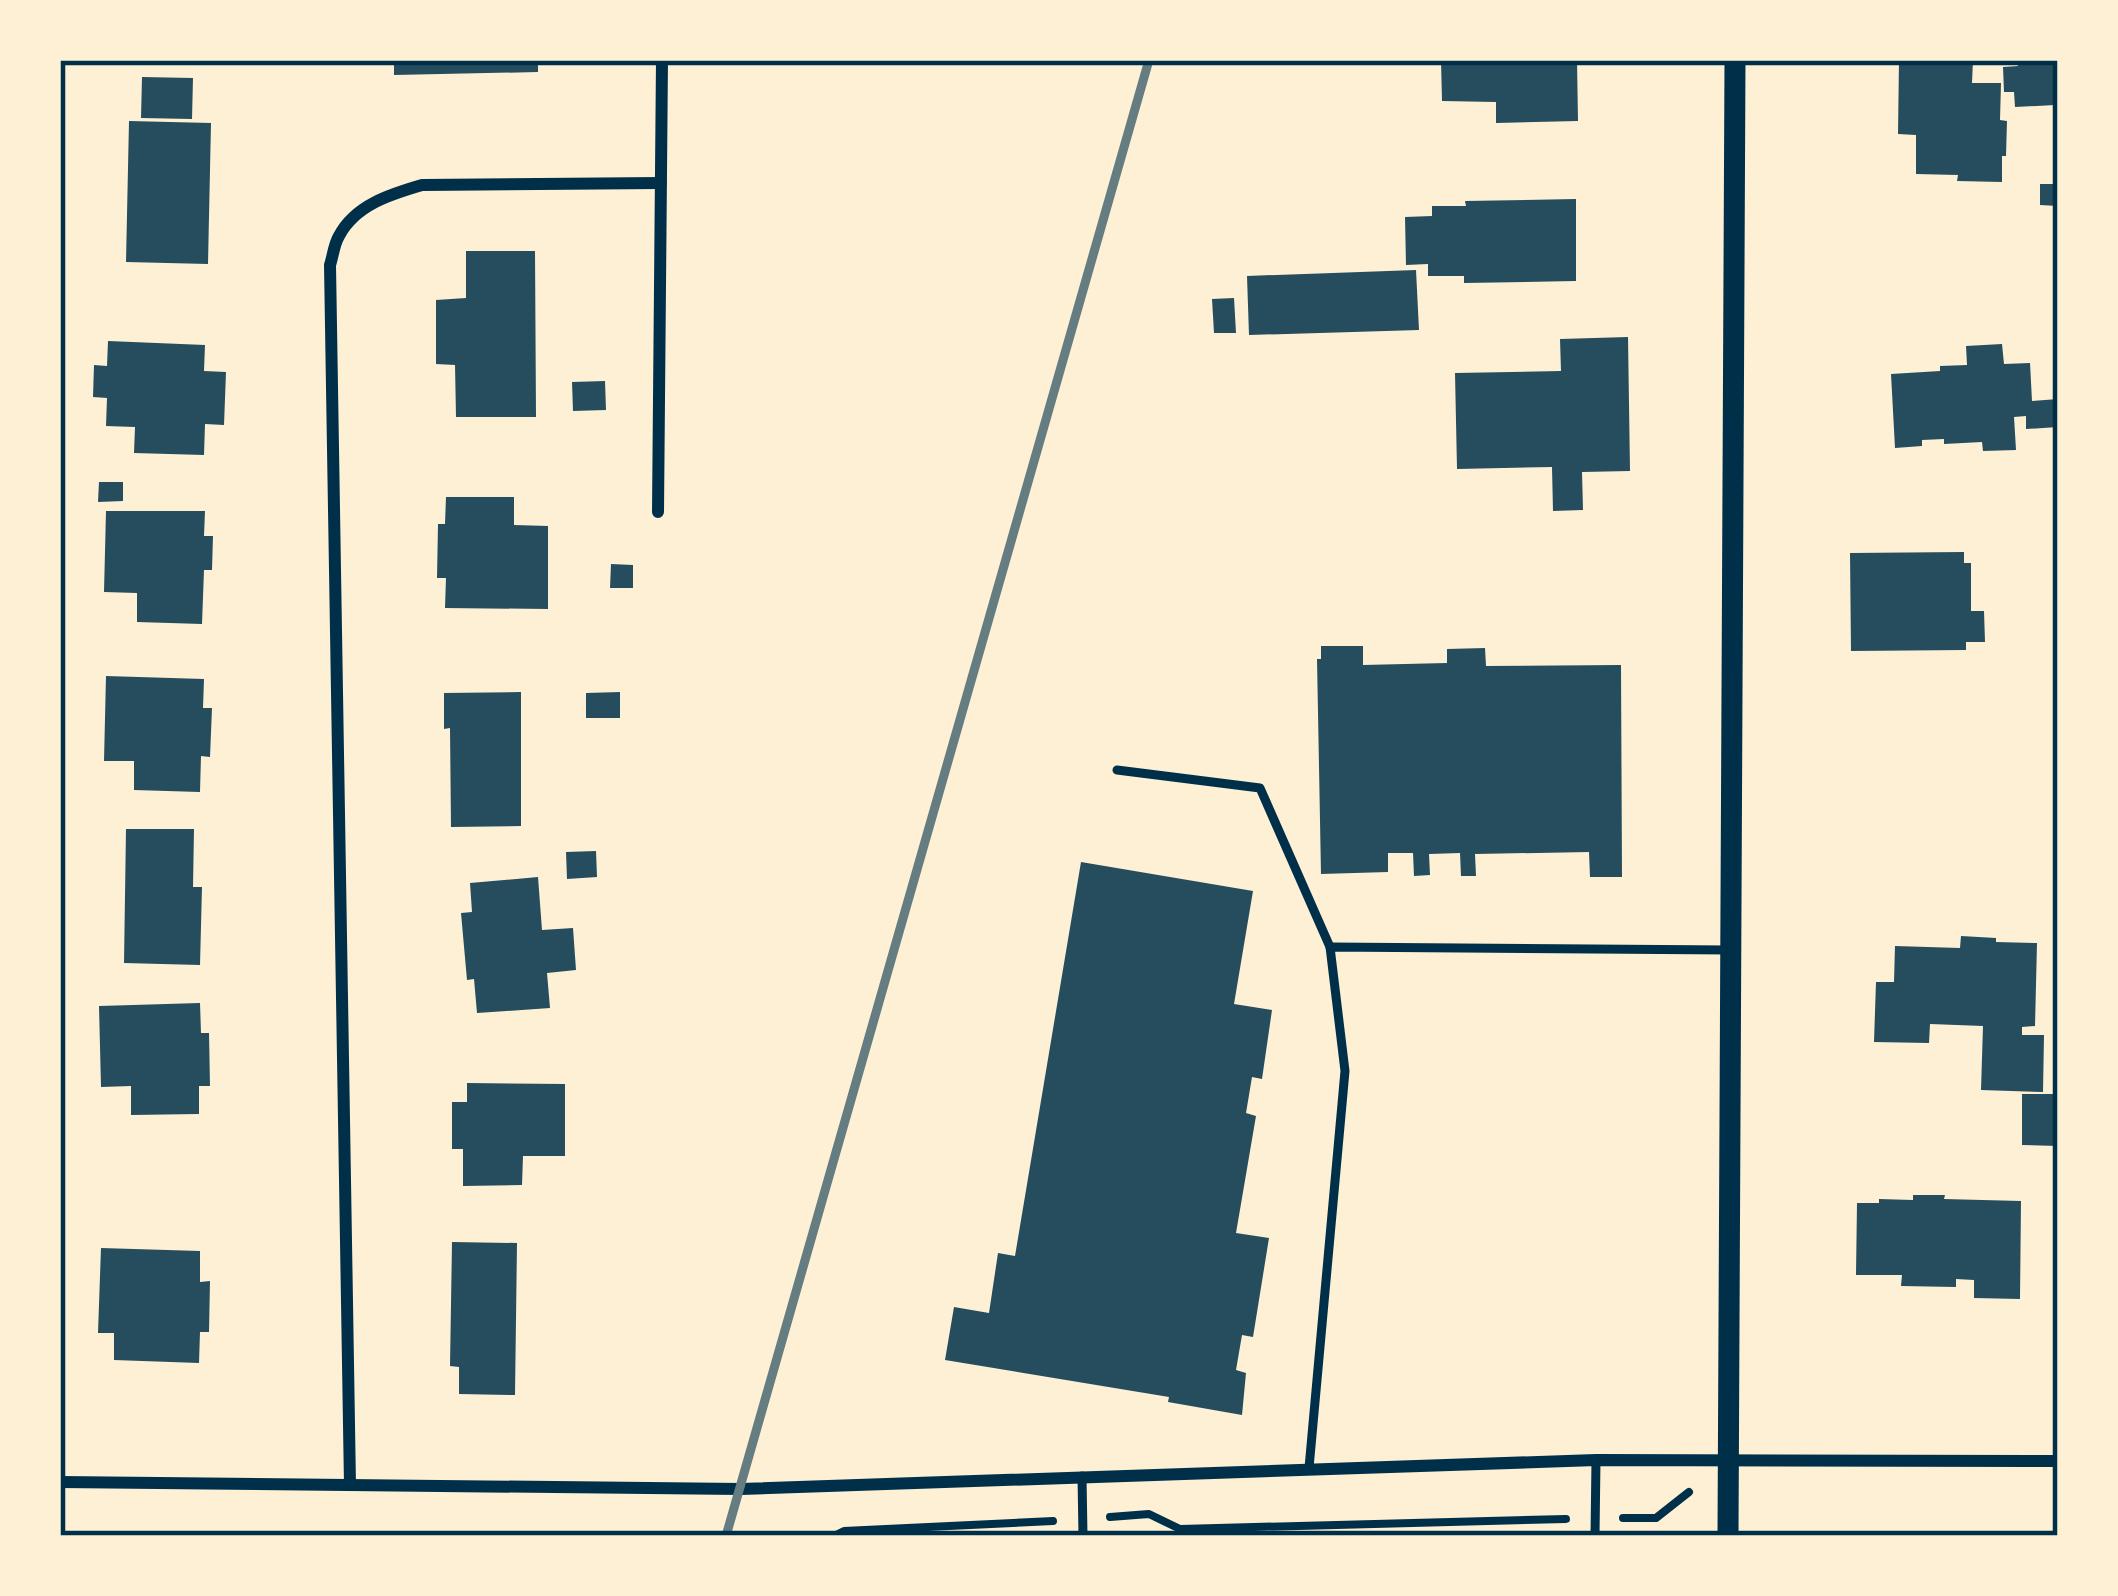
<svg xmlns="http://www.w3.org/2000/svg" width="2118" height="1596" font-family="Spectral,serif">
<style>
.building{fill:#264d5e}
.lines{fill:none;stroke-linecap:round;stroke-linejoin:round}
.path{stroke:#003049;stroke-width:8}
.service{stroke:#003049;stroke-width:9}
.minor{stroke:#003049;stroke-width:12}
.tertiary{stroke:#003049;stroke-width:21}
.rail{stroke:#657d81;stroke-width:9}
.neatline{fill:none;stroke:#003049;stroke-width:4.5}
</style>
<rect width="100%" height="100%" fill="#fdf0d5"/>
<g class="building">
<path d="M 394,60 L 538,60 L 538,72 L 394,75 Z"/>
<path d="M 1441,60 L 1577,60 L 1578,121 L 1496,123 L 1496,102 L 1442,101 Z"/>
<path d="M 1899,60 L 1973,60 L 1972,83 L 2001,83 L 2000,120 L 2007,121 L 2006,156 L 2002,156 L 2002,182 L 1957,181 L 1958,175 L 1916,174 L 1916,135 L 1898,134 Z"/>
<path d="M 2017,60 L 2054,60 L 2055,105 L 2015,107 L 2014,92 L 2004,92 L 2003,67 L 2018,66 Z"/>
<path d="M 142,77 L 193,78 L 192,119 L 141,118 Z"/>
<path d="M 129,121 L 211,123 L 208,264 L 126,262 Z"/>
<path d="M 2040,184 L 2058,184 L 2058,206 L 2040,205 Z"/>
<path d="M 1576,199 L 1576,281 L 1464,283 L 1464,276 L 1428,276 L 1428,264 L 1406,265 L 1405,217 L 1432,216 L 1432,206 L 1466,206 L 1465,201 Z"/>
<path d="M 466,251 L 535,251 L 536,417 L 456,417 L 455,365 L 436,364 L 436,300 L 466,298 Z"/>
<path d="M 1416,270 L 1419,330 L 1249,335 L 1247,276 Z"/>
<path d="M 1234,298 L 1236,333 L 1214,333 L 1212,299 Z"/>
<path d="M 1628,337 L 1630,471 L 1582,472 L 1583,510 L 1553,511 L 1552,467 L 1457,469 L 1455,373 L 1561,371 L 1560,339 Z"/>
<path d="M 108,341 L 205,345 L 204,371 L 226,372 L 224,425 L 205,424 L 204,455 L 134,453 L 135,427 L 106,426 L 107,398 L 93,397 L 94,365 L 107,366 Z"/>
<path d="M 2002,344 L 2004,364 L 2030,363 L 2032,401 L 2058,399 L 2058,427 L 2026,429 L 2026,416 L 2014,417 L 2016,450 L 1983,451 L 1982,442 L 1944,444 L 1944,439 L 1922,440 L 1922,446 L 1895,448 L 1891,374 L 1940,371 L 1940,366 L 1967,365 L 1966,346 Z"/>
<path d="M 605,381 L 606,410 L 573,411 L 572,382 Z"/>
<path d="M 99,482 L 123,482 L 123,501 L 98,502 Z"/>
<path d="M 446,497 L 514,497 L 514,525 L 548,526 L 548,609 L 445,608 L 446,578 L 437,578 L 438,524 L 445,524 Z"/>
<path d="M 106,511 L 205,511 L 204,536 L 213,536 L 212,570 L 204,570 L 202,624 L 137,622 L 137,593 L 104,592 Z"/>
<path d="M 1964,552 L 1964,563 L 1971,563 L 1971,611 L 1984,611 L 1985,642 L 1966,642 L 1966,650 L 1851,651 L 1850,553 Z"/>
<path d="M 611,564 L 633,565 L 633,588 L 610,588 Z"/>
<path d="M 1321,646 L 1363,646 L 1363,665 L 1447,663 L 1447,649 L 1485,648 L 1486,666 L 1621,665 L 1622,877 L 1590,877 L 1589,852 L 1475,854 L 1476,876 L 1461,876 L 1460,853 L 1429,854 L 1430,875 L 1414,876 L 1413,853 L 1388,853 L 1388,872 L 1321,874 L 1317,659 L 1321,659 Z"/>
<path d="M 106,676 L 204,679 L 203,708 L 212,708 L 210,757 L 201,756 L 200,792 L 134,790 L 134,761 L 104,761 Z"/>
<path d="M 521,692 L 521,826 L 451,827 L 450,728 L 444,729 L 444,693 Z"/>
<path d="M 620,692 L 620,718 L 586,718 L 586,693 Z"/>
<path d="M 126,829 L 194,829 L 193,887 L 202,887 L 200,965 L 124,963 Z"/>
<path d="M 596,851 L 597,877 L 567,879 L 566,852 Z"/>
<path d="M 1081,862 L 1253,891 L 1234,1004 L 1272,1010 L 1262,1079 L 1252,1077 L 1246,1113 L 1256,1116 L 1236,1233 L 1269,1238 L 1253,1337 L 1242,1335 L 1236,1370 L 1246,1373 L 1242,1415 L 1168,1402 L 1169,1397 L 945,1360 L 954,1307 L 989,1313 L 998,1253 L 1015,1256 Z"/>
<path d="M 538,877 L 542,930 L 573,928 L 576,970 L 547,973 L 550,1008 L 477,1013 L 474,979 L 467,980 L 461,913 L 472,912 L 470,883 Z"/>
<path d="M 1961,936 L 1996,938 L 1996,942 L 2037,943 L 2035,1026 L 2022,1027 L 2022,1035 L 2044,1035 L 2043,1092 L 1981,1090 L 1983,1026 L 1930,1024 L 1929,1043 L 1874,1042 L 1876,982 L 1894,982 L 1895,946 L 1960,948 Z"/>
<path d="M 200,1003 L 201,1033 L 209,1033 L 210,1086 L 199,1086 L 199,1114 L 131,1115 L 131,1086 L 101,1087 L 99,1006 Z"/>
<path d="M 467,1083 L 565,1084 L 565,1156 L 523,1156 L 522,1185 L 463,1186 L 463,1149 L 452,1149 L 452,1102 L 467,1102 Z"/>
<path d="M 2022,1094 L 2058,1094 L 2058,1146 L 2022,1145 Z"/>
<path d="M 1913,1195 L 1945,1195 L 1944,1199 L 2021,1201 L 2020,1299 L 1974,1298 L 1974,1280 L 1956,1279 L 1956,1287 L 1901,1286 L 1902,1275 L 1856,1275 L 1857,1203 L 1879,1203 L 1879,1199 L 1913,1200 Z"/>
<path d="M 452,1242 L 517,1243 L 515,1395 L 459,1394 L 459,1367 L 450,1366 Z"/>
<path d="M 101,1248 L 200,1251 L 200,1282 L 210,1281 L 209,1332 L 200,1332 L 199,1363 L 114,1360 L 114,1333 L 98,1333 Z"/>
</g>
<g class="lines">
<g class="path">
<path d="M 1110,1517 L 1149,1514 L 1180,1529 L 1566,1519"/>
<path d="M 1623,1518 L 1656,1518 L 1689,1492"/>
<path d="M 834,1536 L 844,1531 L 1053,1521"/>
</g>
<g class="service">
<path d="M 1117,770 L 1260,788 L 1330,947"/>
<path d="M 1309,1468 L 1345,1071 L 1330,947 L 1730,950"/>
<path d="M 1082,1476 L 1083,1536"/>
<path d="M 1595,1536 L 1596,1460"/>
</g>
<g class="minor">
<path d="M 658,512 L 662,60"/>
<path d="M 60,1482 L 741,1489 L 1596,1460 L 2058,1461"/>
<path d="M 350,1485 L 330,265 C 333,256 334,244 339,236 C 355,205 391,194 422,185 L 661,183"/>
</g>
<path class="tertiary" d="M 1728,1536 L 1735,60"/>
<path class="rail" d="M 726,1536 L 1149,60"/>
</g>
<rect width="2118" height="1596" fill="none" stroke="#fdf0d5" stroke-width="126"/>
<rect x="63" y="63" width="1992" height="1470" class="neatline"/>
</svg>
